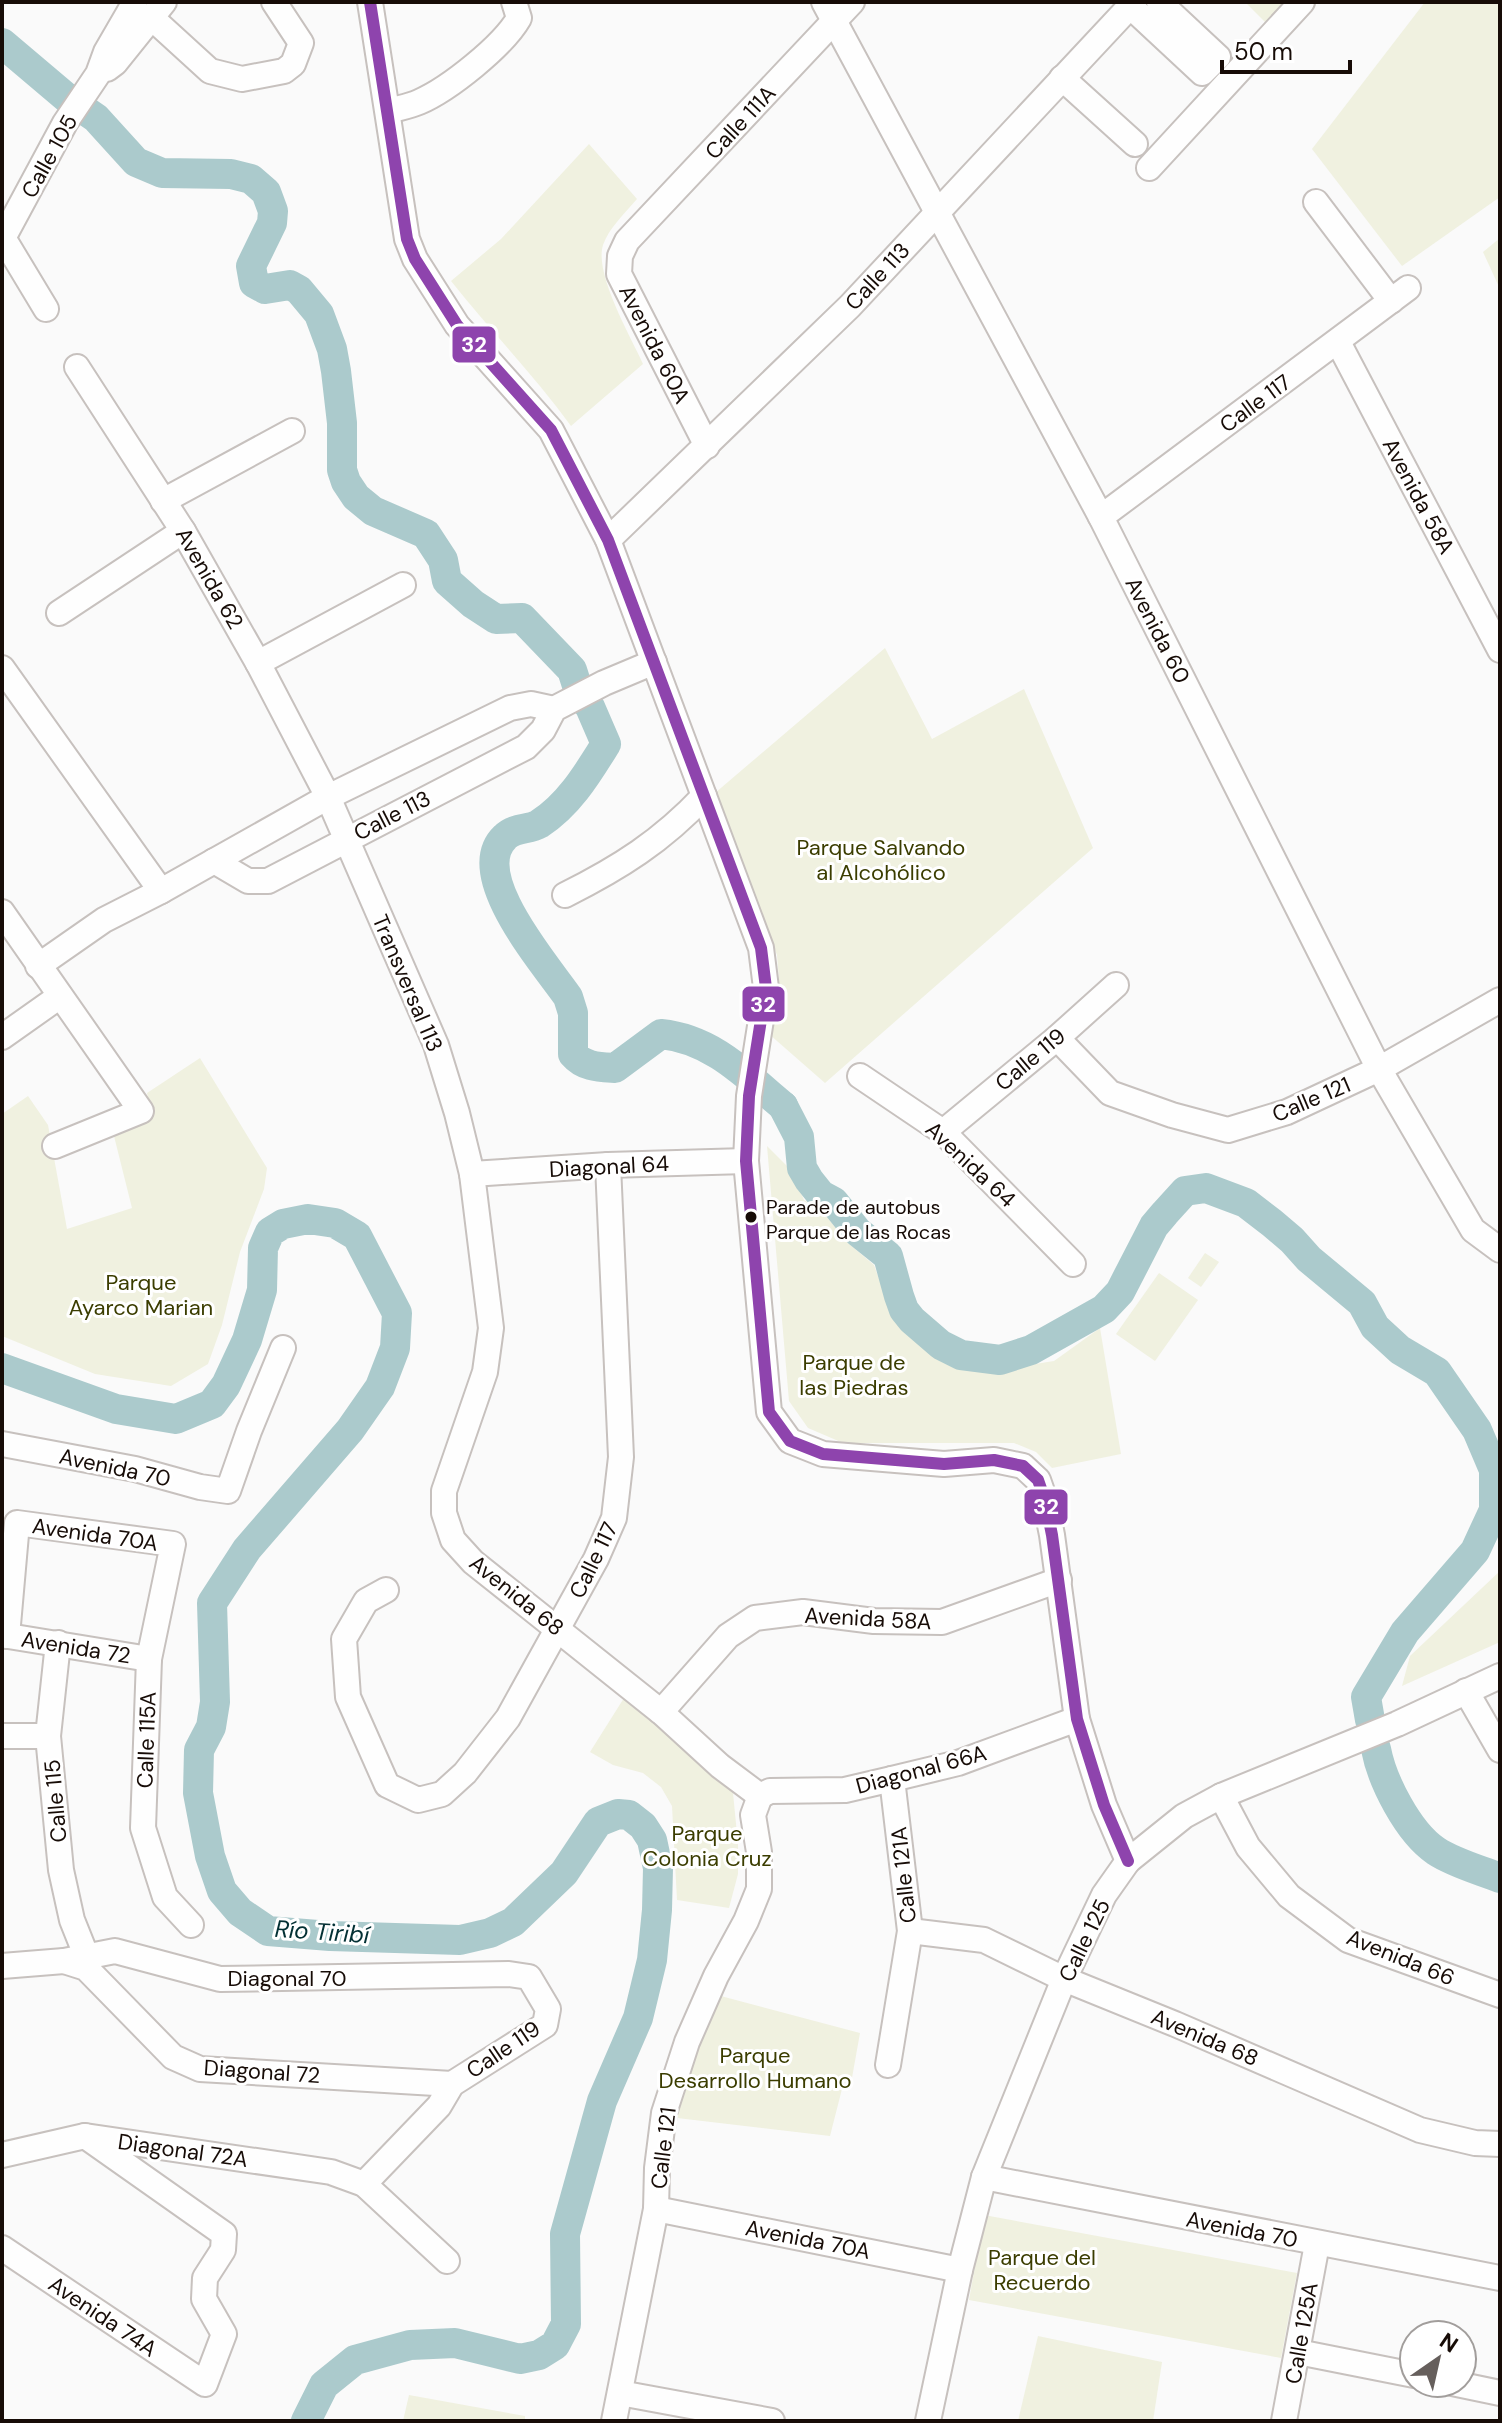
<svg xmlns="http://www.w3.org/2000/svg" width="1502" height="2423" font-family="'DM Sans',sans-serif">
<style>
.green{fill:#f0f1e0}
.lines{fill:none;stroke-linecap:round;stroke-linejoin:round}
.river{stroke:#abcacc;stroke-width:30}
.minor-casing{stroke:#c7c1be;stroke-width:28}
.minor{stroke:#fefefe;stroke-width:24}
.bus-1-casing{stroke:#fff;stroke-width:18}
.bus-1{stroke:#8e44ad;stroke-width:12}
.bus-dot{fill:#170c07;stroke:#fff;stroke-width:3}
.labels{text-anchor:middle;stroke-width:6;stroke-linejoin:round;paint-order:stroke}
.bus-label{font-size:20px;fill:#170c07;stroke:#fff;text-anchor:start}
.street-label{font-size:22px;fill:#170c07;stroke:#fff}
.park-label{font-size:22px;fill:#3b3d00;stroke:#fff}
.water-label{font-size:24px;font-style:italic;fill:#033034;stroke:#fff}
.line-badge{stroke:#fff;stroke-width:3}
.badge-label{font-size:22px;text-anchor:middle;font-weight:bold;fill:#fff}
</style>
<rect width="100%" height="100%" fill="#fafafa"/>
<g class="green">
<path d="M 1245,2 L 1288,2 L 1267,24 Z"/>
<path d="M 1425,2 L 1500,2 L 1500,197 L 1402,266 L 1312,149 Z"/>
<path d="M 589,144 L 637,199 C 625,213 609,228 603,245 C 594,274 631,337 643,364 L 571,426 C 534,375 490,330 451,281 L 501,239 Z"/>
<path d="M 1500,238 L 1500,289 L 1483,252 Z"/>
<path d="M 885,648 L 932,739 L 1024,689 L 1093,848 L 825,1083 L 769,1034 L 780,993 L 777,955 L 715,793 Z"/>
<path d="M 200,1058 L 267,1168 L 264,1189 L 240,1252 L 222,1325 L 208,1364 L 171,1386 L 95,1374 L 2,1336 L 2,1114 L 28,1096 L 48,1125 L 67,1229 L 132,1208 L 114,1136 L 153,1117 L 147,1093 Z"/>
<path d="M 767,1146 L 791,1170 L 804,1200 L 823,1212 L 847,1242 L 874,1265 L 887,1301 L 907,1335 L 942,1359 L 1004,1369 L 1054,1361 L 1100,1328 L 1121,1454 L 1052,1468 L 1036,1452 L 1014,1443 L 843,1443 L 808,1428 L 789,1401 Z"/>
<path d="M 1205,1253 L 1219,1262 L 1201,1287 L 1188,1278 Z"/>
<path d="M 1159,1273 L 1198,1300 L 1155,1361 L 1116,1334 Z"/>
<path d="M 1500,1571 L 1500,1642 L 1402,1686 L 1410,1656 Z"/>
<path d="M 624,1698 L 719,1776 L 733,1793 L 738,1844 L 738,1874 L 729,1908 L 677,1900 L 672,1806 L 661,1787 L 643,1773 L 613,1765 L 590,1752 Z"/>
<path d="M 717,1995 L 860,2033 L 850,2089 L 842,2089 L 830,2136 L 677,2118 L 694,2055 Z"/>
<path d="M 984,2215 L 1297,2273 L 1281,2358 L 969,2300 Z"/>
<path d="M 1038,2336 L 1162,2362 L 1153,2421 L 1018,2421 Z"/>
<path d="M 409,2395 L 525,2416 L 525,2421 L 403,2421 Z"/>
</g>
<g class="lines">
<g class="river">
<path d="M 2,43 L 67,98 L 96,118 L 136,162 L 162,173 L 231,174 L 251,179 L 266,192 L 273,211 L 272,223 L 251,266 L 254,283 L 265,289 L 290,285 L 299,290 L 319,314 L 332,349 L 336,371 L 342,423 L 342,470 L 346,482 L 356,497 L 373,511 L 426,534 L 443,560 L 447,581 L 473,604 L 496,619 L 522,618 L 572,670 L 580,695 L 590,707 L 606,744 C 588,773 569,805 539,824 C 529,830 515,827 505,837 C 466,874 546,965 568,997 L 573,1013 L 573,1054 C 584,1067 599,1067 615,1068 L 661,1034 C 712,1039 746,1075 783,1106 L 770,1095"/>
<path d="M 783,1106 L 799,1137 L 802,1168 L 809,1180 L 821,1195 L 834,1202 L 858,1232 L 888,1256 L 899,1296 L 904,1310 L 912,1320 L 941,1345 L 961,1355 L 1000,1360 L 1031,1350 L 1104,1309 L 1120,1292 L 1154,1226 L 1165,1213 L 1185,1191 L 1206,1188 L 1246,1203 L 1272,1223 L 1292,1240 L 1309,1259 L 1362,1303 L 1375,1327 L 1400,1350 L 1437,1372 L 1477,1430 L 1494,1470 L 1494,1510 L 1475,1551 L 1405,1632 L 1366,1697 L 1370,1720"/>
<path d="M 2,1368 L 116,1409 L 176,1419 L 212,1404 L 226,1385 L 247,1340 L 262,1290 L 263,1248 L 270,1232 L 283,1224 L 308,1219 L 335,1223 L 357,1236 L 397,1313 L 395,1348 L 380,1387 L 350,1430 L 247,1549 L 212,1603 L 215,1702 L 211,1727 L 199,1750 L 198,1793 L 210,1856 L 222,1891 L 240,1912 L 268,1931 L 330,1936 L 460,1940 L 490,1933 L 513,1922 L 564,1873 L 598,1822 L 618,1814 L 629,1815 L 643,1826 L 652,1840 L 658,1868 L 657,1910 L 652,1960 L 638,2018 L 602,2101 L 565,2234 L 566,2324 L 555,2345 L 539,2355 L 520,2359 L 455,2343 L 410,2345 L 355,2360 L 324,2385 L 306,2421"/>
<path d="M 1376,1749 C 1382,1781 1408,1832 1436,1851 C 1454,1863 1480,1870 1500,1878"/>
</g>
<g class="minor-casing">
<g id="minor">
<path d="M 370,2 L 407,239 L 415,259 L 457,325 L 551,430 L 608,540 L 761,948 L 766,988 L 749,1096 L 746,1161 L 769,1412 L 790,1441 L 823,1454 L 944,1464 L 994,1460 L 1023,1466 L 1038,1480 L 1045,1500 L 1052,1535 L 1077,1719 L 1104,1805 L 1128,1861"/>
<path d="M 824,2 L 1101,517 L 1379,1069 L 1473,1230 L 1500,1250"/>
<path d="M 1130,6 L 1202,73 L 1218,57 L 1159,2"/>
<path d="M 153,19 L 210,71 L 242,79 L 284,71 L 293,64 L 301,43 L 274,2"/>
<path d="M 107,69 L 115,63 L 164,2"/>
<path d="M 1062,78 L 1135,144"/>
<path d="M 389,111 C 399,108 410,106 419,102 C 449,89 503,46 519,18 L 514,2"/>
<path d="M 1149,168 L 1302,2"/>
<path d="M 1316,202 L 1391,301"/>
<path d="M 2,236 L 46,309"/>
<path d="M 2,240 L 65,123 L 98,74 L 106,52 L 135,2"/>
<path d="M 1338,342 L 1500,650"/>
<path d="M 77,367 L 183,531 L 258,663 L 328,797 L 436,1045 L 457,1113 L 472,1174 L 491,1328 L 485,1372 L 444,1491 L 444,1513 L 453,1540 L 473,1562 L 661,1712 L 720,1766 L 760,1796"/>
<path d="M 707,446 L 619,274 L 620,256 L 627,241 L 852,2"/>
<path d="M 163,501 L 292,431"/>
<path d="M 1101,517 L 1408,288"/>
<path d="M 608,540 L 850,306 L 1134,2"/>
<path d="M 59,613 L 183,531"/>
<path d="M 258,663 L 403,585"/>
<path d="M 2,668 L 161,891"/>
<path d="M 214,861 L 248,881 L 268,881 L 526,747 L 543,730 L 554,709 L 604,683 L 654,662"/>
<path d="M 565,895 C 619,868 662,841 704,796"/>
<path d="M 2,912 L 141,1111 L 55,1146"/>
<path d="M 38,966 L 104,920 L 161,891 L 328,797 L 510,708 L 531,704 L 554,709"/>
<path d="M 2,1037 L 60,996"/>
<path d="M 1057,1038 L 1110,1093 L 1172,1115 L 1228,1130 L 1287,1112 L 1379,1069 L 1500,1000"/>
<path d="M 860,1076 L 943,1132 L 1073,1264"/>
<path d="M 943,1132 L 1057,1038 L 1116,985"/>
<path d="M 472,1174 L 608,1165 L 746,1161"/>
<path d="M 2,1444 L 135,1469 L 200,1487 L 228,1491 L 249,1431 L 283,1348"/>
<path d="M 386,1590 L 366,1601 L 344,1639 L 348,1697 L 387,1785 L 418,1800 L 442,1794 L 465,1773 L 508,1718 L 596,1559 L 614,1518 L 621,1457 L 608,1165"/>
<path d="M 2,1635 L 149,1659"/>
<path d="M 7,1636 L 17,1523 L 173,1544 L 149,1659 L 143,1828 L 165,1897 L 191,1925"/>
<path d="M 58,1643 L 48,1736 L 61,1870 L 72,1920 L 86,1955"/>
<path d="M 1466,1691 L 1500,1750"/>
<path d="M 661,1712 L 728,1636 L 755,1618 L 803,1612 L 874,1621 L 942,1622 L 1059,1580"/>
<path d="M 2,1736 L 48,1736"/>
<path d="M 760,1796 L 770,1791 L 845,1790 L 892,1779 L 958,1763 L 1077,1719"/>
<path d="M 1221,1796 L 1248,1847 L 1289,1896 L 1348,1940 L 1500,1995"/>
<path d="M 910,1931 L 984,1940 L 1064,1979 L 1175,2024 L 1420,2130 L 1475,2143 L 1500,2144"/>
<path d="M 64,1961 L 86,1968 L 173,2057 L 200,2069 L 452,2084"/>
<path d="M 2,1966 L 64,1961 L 115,1951 L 220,1979 L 509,1974 L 529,1977 L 548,2009 L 545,2025 L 452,2084 L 439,2106 L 364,2184"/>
<path d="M 888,2065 L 910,1931 L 892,1779"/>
<path d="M 2,2155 L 85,2136 L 331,2172 L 364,2184 L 447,2261"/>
<path d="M 984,2177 L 1500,2278"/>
<path d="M 656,2209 L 960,2270"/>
<path d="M 2,2248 L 205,2384 L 224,2334 L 204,2299 L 205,2278 L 223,2250 L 224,2234 L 85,2136"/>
<path d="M 1298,2352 L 1414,2375"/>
<path d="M 1452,2383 L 1500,2393"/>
<path d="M 620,2393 L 772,2421"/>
<path d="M 614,2421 L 656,2209 L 657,2168 L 664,2113 L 687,2042 L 716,1976 L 746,1921 L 759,1889 L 759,1852 L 753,1815 L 760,1796"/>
<path d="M 928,2421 L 960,2270 L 984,2177 L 1064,1979 L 1104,1895 L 1128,1861 L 1184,1816 L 1221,1796 L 1397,1724 L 1500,1676"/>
<path d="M 1284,2421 L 1317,2244"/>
</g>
</g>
<use href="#minor" class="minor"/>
<g class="bus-1-casing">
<path id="bus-1" d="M 370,2 L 407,239 L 415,259 L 457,325 L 551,430 L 608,540 L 761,948 L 766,988 L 749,1096 L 746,1161 L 769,1412 L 790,1441 L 823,1454 L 944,1464 L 994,1460 L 1023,1466 L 1038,1480 L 1045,1500 L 1052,1535 L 1077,1719 L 1104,1805 L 1128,1861"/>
</g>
<use href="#bus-1" class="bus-1"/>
</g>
<circle class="bus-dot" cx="751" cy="1217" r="7"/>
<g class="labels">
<g class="bus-label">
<text x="766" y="1214">Parade de autobus<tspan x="766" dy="25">Parque de las Rocas</tspan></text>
</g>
<g class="street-label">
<text transform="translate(740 122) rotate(-47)" y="8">Calle 111A</text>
<text transform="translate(49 156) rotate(-61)" y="8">Calle 105</text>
<text transform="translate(877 276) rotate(-47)" y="8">Calle 113</text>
<text transform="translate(655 344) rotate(63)" y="8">Avenida 60A</text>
<text transform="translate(1255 403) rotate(-36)" y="8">Calle 117</text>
<text transform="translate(1419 496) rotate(62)" y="8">Avenida 58A</text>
<text transform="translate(210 578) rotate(60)" y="8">Avenida 62</text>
<text transform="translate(1158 630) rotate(63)" y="8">Avenida 60</text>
<text transform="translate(392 815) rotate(-27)" y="8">Calle 113</text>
<text transform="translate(408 983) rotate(67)" y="8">Transversal 113</text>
<text transform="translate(1030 1059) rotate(-40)" y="8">Calle 119</text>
<text transform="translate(1311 1099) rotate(-23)" y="8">Calle 121</text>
<text transform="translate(971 1164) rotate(43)" y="8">Avenida 64</text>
<text transform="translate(609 1166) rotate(-3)" y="8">Diagonal 64</text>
<text transform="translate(115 1467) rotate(12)" y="8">Avenida 70</text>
<text transform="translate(95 1534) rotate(8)" y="8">Avenida 70A</text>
<text transform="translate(593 1560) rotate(-64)" y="8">Calle 117</text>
<text transform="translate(517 1595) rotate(39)" y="8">Avenida 68</text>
<text transform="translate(868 1618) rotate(3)" y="8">Avenida 58A</text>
<text transform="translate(76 1647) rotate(9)" y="8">Avenida 72</text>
<text transform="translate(146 1740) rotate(-88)" y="8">Calle 115A</text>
<text transform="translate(921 1769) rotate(-15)" y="8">Diagonal 66A</text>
<text transform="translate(55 1801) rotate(-95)" y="8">Calle 115</text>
<text transform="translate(903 1875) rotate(-96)" y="8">Calle 121A</text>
<text transform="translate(1084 1940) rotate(-64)" y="8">Calle 125</text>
<text transform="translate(1401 1957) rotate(22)" y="8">Avenida 66</text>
<text x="287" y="1986">Diagonal 70</text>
<text transform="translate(1205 2037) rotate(23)" y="8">Avenida 68</text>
<text transform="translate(503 2049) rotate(-34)" y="8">Calle 119</text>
<text transform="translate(262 2071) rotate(4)" y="8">Diagonal 72</text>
<text transform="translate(663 2148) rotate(-83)" y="8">Calle 121</text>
<text transform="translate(183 2150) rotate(8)" y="8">Diagonal 72A</text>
<text transform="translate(1242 2229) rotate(11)" y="8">Avenida 70</text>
<text transform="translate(808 2239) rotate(11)" y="8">Avenida 70A</text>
<text transform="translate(103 2316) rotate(34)" y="8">Avenida 74A</text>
<text transform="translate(1301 2333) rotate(-80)" y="8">Calle 125A</text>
</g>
<g class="park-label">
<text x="881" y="855">Parque Salvando<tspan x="881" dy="25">al Alcohólico</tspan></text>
<text x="141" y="1290">Parque<tspan x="141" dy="25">Ayarco Marian</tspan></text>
<text x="854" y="1370">Parque de<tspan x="854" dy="25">las Piedras</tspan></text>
<text x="707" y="1841">Parque<tspan x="707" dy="25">Colonia Cruz</tspan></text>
<text x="755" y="2063">Parque<tspan x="755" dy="25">Desarrollo Humano</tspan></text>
<text x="1042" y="2265">Parque del<tspan x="1042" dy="25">Recuerdo</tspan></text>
</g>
<g class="water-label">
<text transform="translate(322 1932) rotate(4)" y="8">Río Tiribí</text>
</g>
</g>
<g class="line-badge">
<rect x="451" y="325" width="46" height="39" rx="8" fill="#8e44ad"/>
<rect x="741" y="985" width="45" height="38" rx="8" fill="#8e44ad"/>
<rect x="1023" y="1488" width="46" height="38" rx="8" fill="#8e44ad"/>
</g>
<g class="badge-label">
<text x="474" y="352">32</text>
<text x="763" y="1012">32</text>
<text x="1046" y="1514">32</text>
</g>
<rect width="1502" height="2423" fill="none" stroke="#170c07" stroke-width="8"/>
<g transform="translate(1438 2359) rotate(34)"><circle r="38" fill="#ffffff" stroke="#a29e9c" stroke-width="2"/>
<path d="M0-6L14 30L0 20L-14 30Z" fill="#665f5c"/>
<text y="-12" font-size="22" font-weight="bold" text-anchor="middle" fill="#170c07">N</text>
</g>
<path d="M1222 60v12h128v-12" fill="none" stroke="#170c07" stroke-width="4"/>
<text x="1234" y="60" font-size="24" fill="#170c07" stroke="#ffffff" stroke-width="6" paint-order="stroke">50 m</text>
</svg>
